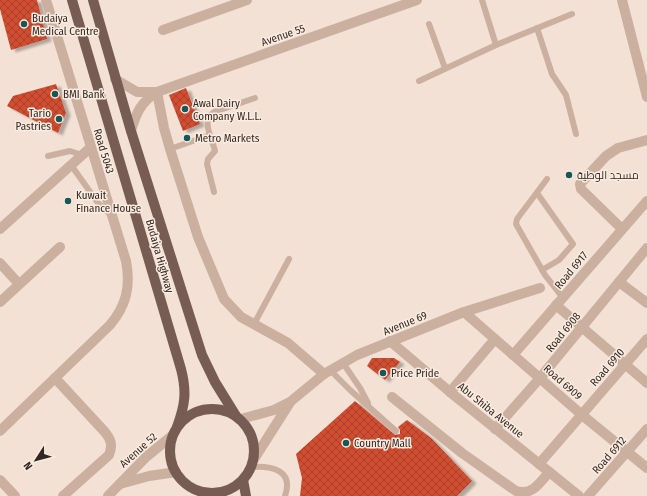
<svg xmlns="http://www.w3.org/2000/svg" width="647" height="496" font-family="'Fira Sans Condensed',Cairo,sans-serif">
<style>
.building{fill:url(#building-cross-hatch);filter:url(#shadow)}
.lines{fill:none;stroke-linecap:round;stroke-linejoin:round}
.service{stroke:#cbb09f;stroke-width:6}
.minor{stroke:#cbb09f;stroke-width:10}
.tertiary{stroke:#cbb09f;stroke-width:10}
.primary{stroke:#775c53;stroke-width:10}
.poi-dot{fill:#165857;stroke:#faece0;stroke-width:1.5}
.labels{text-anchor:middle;stroke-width:3;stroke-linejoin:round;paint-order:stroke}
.poi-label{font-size:11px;fill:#332723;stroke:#faece0;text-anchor:start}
.street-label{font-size:11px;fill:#332723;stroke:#faece0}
</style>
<defs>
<pattern id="building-cross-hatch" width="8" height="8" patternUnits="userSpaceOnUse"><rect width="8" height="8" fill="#d04d33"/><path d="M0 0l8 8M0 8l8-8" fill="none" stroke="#a9402b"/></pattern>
<filter id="shadow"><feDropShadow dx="4.5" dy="2.5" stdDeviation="1" flood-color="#0004"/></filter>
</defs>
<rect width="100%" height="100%" fill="#f2e1d4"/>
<g class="building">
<path d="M 0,0 L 37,0 L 47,39 L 11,50 L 0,9 Z"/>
<path d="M 56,84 L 66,113 L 58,133 L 7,106 L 13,96 Z"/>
<path d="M 186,88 L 200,124 L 183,131 L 169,95 Z"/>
<path d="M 372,358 L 394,358 L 400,362 L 385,380 L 367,366 Z"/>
<path d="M 355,401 L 395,435 L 400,434 L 400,430 L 398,427 L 407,420 L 431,438 L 472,481 L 457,496 L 300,496 L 302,478 L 296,454 Z"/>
</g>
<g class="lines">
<g class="service">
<path d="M 482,0 L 496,45"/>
<path d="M 429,24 L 445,68"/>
<path d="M 537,28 L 552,74 L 566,95 L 576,134"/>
<path d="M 419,81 L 496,45 L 572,14"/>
<path d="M 170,149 L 210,135"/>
<path d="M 48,156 L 70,151 L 82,155"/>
<path d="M 71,165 L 98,203 L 111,215"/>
<path d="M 547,179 L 517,219 L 516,224 L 545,275 L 563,298"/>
<path d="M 214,192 L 207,164 L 208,159 L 215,151 C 213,140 200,120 214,112 L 255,98"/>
<path d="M 537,193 L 573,244 L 559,260 L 542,270"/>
<path d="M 254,324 L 289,259"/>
<path d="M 343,363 L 360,388 L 368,403"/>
<path d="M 330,370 L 350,390 L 396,431"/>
<path d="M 252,467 C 272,466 294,470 285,496"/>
</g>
<g class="minor">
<path d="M 622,0 L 647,97"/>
<path d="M 163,30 L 247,0"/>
<path d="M 115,79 L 137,92 L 155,92"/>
<path d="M 157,92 L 164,128 L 170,149 L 198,237 L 224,299 L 241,317 L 288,343 L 324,374"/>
<path d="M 131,131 C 136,113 141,102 157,92 L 417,0"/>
<path d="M 621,228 L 581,189 L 580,184 L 606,156 L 618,148 L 647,140"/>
<path d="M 0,229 L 90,148"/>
<path d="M 0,263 L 19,284"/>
<path d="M 619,282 L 647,303"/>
<path d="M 0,302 L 60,247"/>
<path d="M 556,305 L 647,383"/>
<path d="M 464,312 L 582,415 L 647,468"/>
<path d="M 390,341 L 450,392 L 579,496"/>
<path d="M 513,355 L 647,201"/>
<path d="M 55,378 L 104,431 C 111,439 113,445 109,455 L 63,496"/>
<path d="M 450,392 L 495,339"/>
<path d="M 392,397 L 462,453 L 516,491 C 532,496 540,483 549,472"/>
<path d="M 241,419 L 274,410 L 290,402 L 324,374 L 357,355 L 464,312 L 540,288"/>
<path d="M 495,429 L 540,378 L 647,248"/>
<path d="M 0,431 L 110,325 C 126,306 131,287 126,261 L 46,0"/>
<path d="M 254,459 L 289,404"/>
<path d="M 539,464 L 647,339"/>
<path d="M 0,480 L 15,496"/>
<path d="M 588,496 L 647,429"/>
</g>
<g class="tertiary">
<path d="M 120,484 L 149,476 L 176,472"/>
<path d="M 108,496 L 146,457 L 173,435"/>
</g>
<g class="primary">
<path d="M 72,0 L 181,369 C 187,392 185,405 177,427"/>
<path d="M 93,0 L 131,131 L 202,355 L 215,382 L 236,416"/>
<circle cx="212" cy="451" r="42"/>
<path d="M 243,480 L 246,496"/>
</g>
</g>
<g class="poi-dot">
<circle cx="24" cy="24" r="4"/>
<circle cx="55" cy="94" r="4"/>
<circle cx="185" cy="109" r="4"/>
<circle cx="59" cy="119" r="4"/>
<circle cx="187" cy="138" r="4"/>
<circle cx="569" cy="175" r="4"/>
<circle cx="68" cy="201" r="4"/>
<circle cx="383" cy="373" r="4"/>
<circle cx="346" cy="443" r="4"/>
</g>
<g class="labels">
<g class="poi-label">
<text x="32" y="22">Budaiya<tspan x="32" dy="13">Medical Centre</tspan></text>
<text x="63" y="98">BMI Bank</text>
<text x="193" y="107">Awal Dairy<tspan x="193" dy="13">Company W.L.L.</tspan></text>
<text x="51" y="117" text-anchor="end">Tario<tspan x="51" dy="13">Pastries</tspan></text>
<text x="195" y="142">Metro Markets</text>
<text x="577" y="179">مسجد الوطية</text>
<text x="76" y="199">Kuwait<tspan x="76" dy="13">Finance House</tspan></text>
<text x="391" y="377">Price Pride</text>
<text x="354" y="447">Country Mall</text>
</g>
<g class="street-label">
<text transform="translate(283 35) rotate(-19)" y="4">Avenue 55</text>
<text transform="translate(104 151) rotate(73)" y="4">Road 5043</text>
<text transform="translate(160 256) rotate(74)" y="4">Budaiya Highway</text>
<text transform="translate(571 270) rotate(-50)" y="4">Road 6917</text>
<text transform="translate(405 323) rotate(-22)" y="4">Avenue 69</text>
<text transform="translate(563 332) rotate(-51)" y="4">Road 6908</text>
<text transform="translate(607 367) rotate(-49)" y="4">Road 6910</text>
<text transform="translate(563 382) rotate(41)" y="4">Road 6909</text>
<text transform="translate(491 410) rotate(39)" y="4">Abu Shiba Avenue</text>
<text transform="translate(138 450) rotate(-42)" y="4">Avenue 52</text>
<text transform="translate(609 455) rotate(-49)" y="4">Road 6912</text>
</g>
</g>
<g transform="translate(36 460) rotate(234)" stroke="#faece0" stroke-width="3" paint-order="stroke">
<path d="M0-3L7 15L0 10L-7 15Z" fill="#332723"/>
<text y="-6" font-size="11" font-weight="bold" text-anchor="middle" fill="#332723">N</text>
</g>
</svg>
